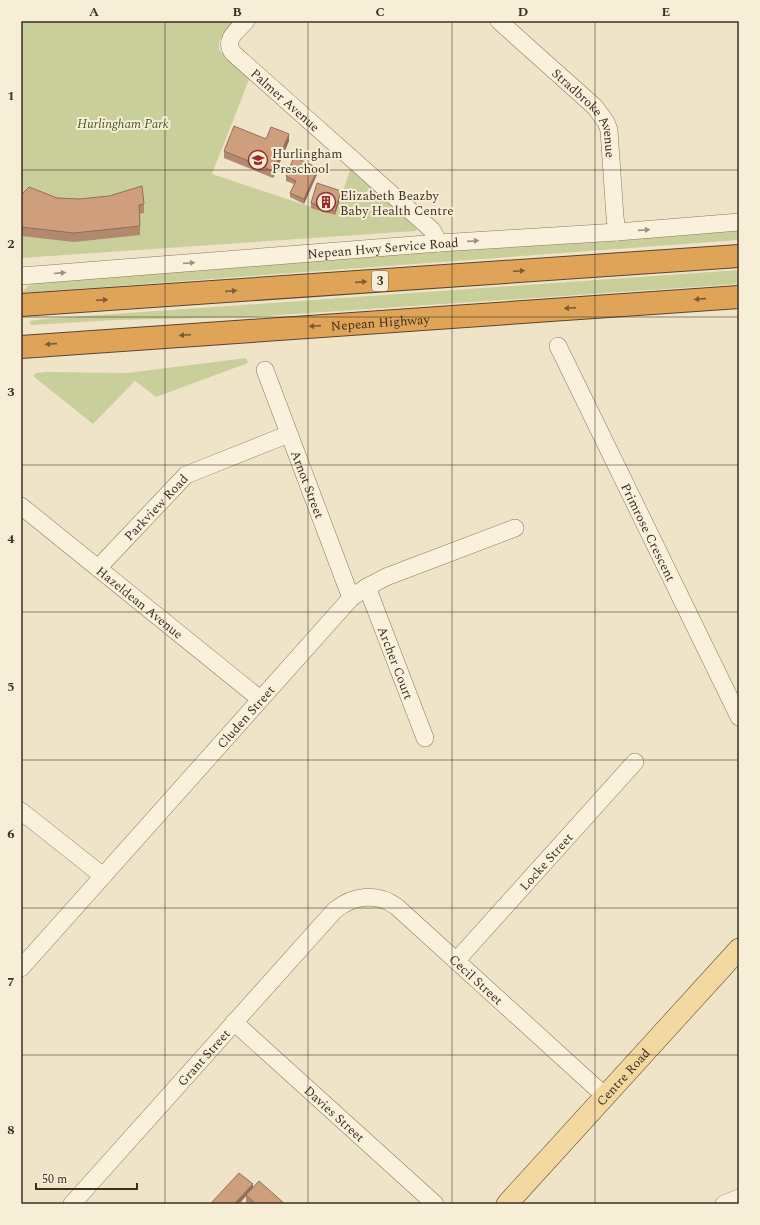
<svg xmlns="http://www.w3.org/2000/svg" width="760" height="1225" font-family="Spectral,serif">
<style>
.green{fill:#c9cf9b}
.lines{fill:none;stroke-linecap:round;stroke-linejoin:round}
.minor-casing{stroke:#8d765c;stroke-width:18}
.major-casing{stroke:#5b4430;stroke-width:22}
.highway-casing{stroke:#5b4430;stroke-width:24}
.minor{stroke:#faf1dc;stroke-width:17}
.major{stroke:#f3d9a0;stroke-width:21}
.highway{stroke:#e0a458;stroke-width:22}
.wall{fill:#b2896c}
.shaded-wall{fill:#916f58}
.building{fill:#cf9f7d;stroke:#916f58}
.oneway{fill:#9c907e}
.oneway2{fill:#7e5d36}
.grid{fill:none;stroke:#3d2e20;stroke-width:1;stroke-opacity:0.55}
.labels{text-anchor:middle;stroke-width:4;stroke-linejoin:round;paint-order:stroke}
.shield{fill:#f7eed8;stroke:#756857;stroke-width:1}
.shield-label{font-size:12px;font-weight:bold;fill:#3d2e20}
.street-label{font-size:13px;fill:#3d2e20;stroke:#f7eed8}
.park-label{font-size:13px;font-style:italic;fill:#4d5a26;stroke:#f7eed8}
.poi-label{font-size:13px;fill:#3d2e20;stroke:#f7eed8;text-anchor:start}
.neatline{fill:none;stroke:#3d2e20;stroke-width:1.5}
.grid-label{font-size:13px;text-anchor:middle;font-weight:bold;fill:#3d2e20}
</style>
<rect width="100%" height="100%" fill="#f0e4c8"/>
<g class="green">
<path d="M 21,21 L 237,21 C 230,29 214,40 220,51 L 250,77 L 212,174 L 335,215 L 351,167 L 417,228 L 416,231 L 21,258 Z"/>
<path d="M 739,227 L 739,240 L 21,293 L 27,287 L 35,282 Z"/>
<path d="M 739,270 L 739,284 L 252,317 L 115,320 L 31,325 L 30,321 L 43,319 Z"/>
<path d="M 246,358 L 248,363 L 156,397 L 135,381 L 93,424 L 33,376 L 36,373 L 47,372 L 127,373 Z"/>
</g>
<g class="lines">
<g class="minor-casing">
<g id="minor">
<path id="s1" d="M 246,21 C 237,31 223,40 233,53 L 432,230 L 439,243"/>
<path id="s2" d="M 499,21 L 595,107 L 606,122 L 609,130 L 615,217 L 617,232"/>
<path id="s3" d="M 21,276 L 439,243 L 617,232 L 739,222"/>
<path id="s4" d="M 558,346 L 739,717"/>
<path id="s5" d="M 265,370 L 351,598"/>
<path id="s6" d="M 21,506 L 260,699"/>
<path id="s7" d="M 98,568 L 186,475 L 289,434"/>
<path id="s8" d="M 367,587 L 425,738"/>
<path d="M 21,811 L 103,876"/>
<path id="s9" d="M 456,961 L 635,762"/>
<path id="s10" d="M 21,968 L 351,598 L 367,587 L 386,577 L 515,528"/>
<path id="s11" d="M 234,1022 L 435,1204"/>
<path id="s12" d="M 72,1204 L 335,910 C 354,895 378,892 397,907 L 605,1096"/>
<path d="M 724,1204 L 739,1198"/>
</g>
</g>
<g class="major-casing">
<g id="major">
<path id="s13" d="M 507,1204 L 739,949"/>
</g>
</g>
<g class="highway-casing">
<g id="highway">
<path d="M 21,305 L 739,256"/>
<path id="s14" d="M 21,347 L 739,297"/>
</g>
</g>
<use href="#minor" class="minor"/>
<use href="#major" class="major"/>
<use href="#highway" class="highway"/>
</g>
<g class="wall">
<path d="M 266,139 L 289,141 L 273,178 L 224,158 L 224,151 Z"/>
<path d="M 318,172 L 304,204 L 290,197 L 290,193 L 294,184 L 286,181 L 286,176 Z"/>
<path d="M 21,195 L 144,204 L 144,213 L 140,214 L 140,235 L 74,242 L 21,236 Z"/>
<path d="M 341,196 L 335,215 L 311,208 L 311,203 Z"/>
<path d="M 253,1187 L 285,1204 L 248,1204 L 246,1202 L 246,1196 L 239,1204 L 212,1204 L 212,1202 Z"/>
</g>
<g class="shaded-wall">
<path d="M 289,134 L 289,141 L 273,178 L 273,171 Z"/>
<path d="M 318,168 L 318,172 L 304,204 L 304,199 Z"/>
<path d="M 341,191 L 341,196 L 335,215 L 335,211 Z"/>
<path d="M 253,1184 L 253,1188 L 246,1195 L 246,1196 L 239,1204 L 234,1204 Z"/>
</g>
<g class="building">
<path d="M 234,126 L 266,139 L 271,127 L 289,134 L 273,171 L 224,151 Z"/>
<path d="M 294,157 L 318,168 L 304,199 L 290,193 L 296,181 L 286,176 Z"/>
<path d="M 317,183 L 341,191 L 335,211 L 311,203 Z"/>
<path d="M 142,186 L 144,204 L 139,205 L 140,226 L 74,233 L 21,227 L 21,195 L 29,187 L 57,198 L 80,199 L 109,196 Z"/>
<path d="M 239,1173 L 253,1184 L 234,1204 L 215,1204 L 212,1202 Z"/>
<path d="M 259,1181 L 285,1204 L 256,1204 L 246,1195 Z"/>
</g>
<defs><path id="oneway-solid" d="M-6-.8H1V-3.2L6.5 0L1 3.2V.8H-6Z"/></defs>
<g class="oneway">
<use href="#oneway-solid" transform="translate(644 230) rotate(-4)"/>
<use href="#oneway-solid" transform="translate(473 241) rotate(-4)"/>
<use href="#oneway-solid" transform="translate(189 263) rotate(-4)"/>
<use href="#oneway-solid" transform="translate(60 273) rotate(-5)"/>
</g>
<g class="oneway2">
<use href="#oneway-solid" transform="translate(519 271) rotate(-4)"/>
<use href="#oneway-solid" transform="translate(361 282) rotate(-4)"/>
<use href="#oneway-solid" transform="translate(231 291) rotate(-4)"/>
<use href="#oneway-solid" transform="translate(700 299) rotate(176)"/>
<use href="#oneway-solid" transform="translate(102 300) rotate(-4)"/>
<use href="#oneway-solid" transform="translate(570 308) rotate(176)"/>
<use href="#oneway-solid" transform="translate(315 326) rotate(176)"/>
<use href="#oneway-solid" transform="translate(185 335) rotate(176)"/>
<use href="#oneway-solid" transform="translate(51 344) rotate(176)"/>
</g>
<path class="grid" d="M 165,21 L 165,1204M 308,21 L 308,1204M 452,21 L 452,1204M 595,21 L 595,1204M 21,170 L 739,170M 21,317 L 739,317M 21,465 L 739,465M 21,612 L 739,612M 21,760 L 739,760M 21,908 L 739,908M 21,1055 L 739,1055"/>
<defs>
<g id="school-ring" transform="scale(1)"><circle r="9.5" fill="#f7eed8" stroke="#9e2a2b" stroke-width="1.5"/><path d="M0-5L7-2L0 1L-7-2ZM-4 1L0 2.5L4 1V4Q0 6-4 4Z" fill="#9e2a2b"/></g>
<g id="building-ring" transform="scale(1)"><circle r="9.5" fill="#f7eed8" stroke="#9e2a2b" stroke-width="1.5"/><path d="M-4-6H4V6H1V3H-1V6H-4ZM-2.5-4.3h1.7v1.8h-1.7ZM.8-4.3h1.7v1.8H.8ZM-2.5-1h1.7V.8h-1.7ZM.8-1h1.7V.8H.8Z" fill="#9e2a2b"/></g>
</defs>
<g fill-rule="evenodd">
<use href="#school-ring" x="258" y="160"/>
<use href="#building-ring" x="326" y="202"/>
</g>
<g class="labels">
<rect class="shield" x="372" y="271" width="16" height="20" rx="3"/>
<g class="shield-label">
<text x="380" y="285">3</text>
</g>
<g class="street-label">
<text dy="5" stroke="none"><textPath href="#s1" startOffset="109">Palmer Avenue</textPath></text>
<text dy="5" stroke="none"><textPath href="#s2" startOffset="129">Stradbroke Avenue</textPath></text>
<text dy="5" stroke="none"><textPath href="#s3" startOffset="363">Nepean Hwy Service Road</textPath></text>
<text dy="5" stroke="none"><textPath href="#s14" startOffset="360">Nepean Highway</textPath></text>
<text dy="5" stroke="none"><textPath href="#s5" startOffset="122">Arnot Street</textPath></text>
<text dy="5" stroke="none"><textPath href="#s7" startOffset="84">Parkview Road</textPath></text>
<text dy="5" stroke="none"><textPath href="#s4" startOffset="207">Primrose Crescent</textPath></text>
<text dy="5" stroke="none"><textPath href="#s6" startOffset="153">Hazeldean Avenue</textPath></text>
<text dy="5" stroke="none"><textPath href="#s8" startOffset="81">Archer Court</textPath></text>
<text dy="5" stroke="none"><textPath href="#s10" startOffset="337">Cluden Street</textPath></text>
<text dy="5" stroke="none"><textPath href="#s9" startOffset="134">Locke Street</textPath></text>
<text dy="5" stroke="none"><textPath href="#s12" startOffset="569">Cecil Street</textPath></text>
<text dy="5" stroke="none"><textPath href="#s12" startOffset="197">Grant Street</textPath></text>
<text dy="5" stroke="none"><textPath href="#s13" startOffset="172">Centre Road</textPath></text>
<text dy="5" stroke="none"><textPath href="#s11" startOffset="136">Davies Street</textPath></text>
</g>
<g class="park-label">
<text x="123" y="128">Hurlingham Park</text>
</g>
<g class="poi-label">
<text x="272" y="158">Hurlingham<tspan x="272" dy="15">Preschool</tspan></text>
<text x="340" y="200">Elizabeth Beazby<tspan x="340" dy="15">Baby Health Centre</tspan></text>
</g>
</g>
<rect width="760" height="1225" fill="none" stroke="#f7eed8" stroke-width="44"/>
<path d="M36 1183v6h101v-6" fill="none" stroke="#3d2e20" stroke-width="2"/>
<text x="42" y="1183" font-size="12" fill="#3d2e20" stroke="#f7eed8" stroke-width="3" paint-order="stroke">50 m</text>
<rect x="22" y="22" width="716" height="1181" class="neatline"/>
<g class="grid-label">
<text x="94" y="16">A</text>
<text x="237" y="16">B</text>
<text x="380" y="16">C</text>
<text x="523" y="16">D</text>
<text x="666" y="16">E</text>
<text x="11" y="100">1</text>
<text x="11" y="248">2</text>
<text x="11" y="396">3</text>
<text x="11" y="543">4</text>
<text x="11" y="691">5</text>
<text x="11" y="838">6</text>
<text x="11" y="986">7</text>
<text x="11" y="1134">8</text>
</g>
</svg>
